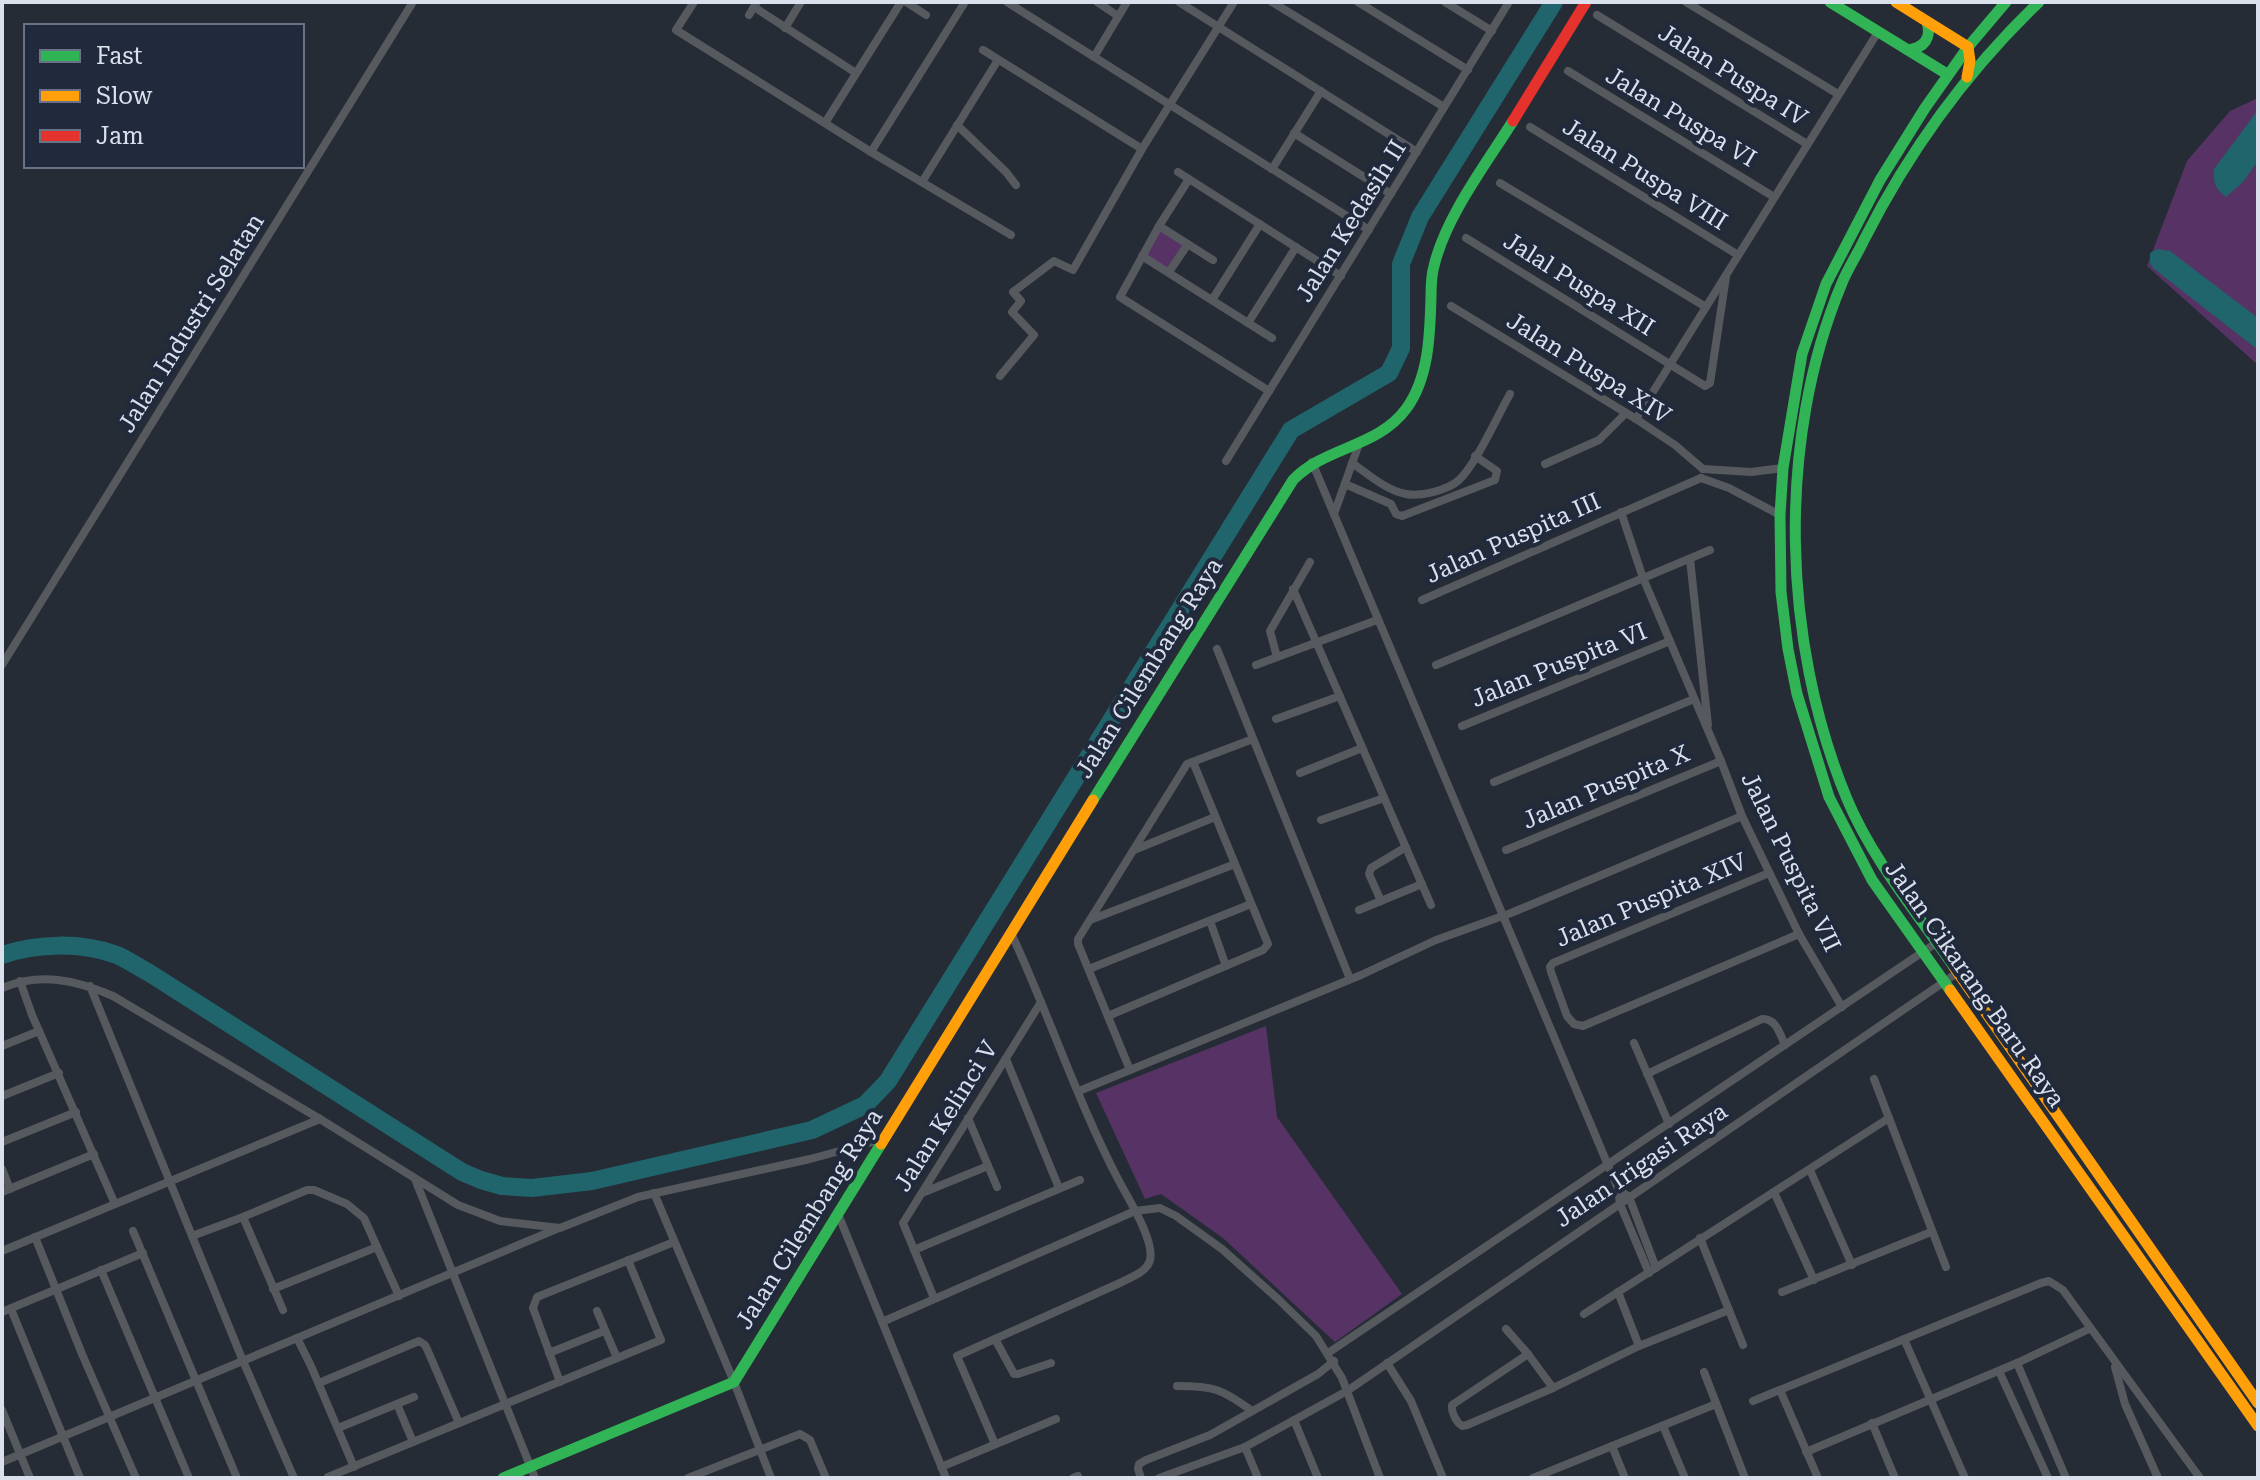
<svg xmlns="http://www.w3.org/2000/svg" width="2260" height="1480" font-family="'Roboto Serif',serif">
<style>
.green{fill:#563364}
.water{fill:#20646c}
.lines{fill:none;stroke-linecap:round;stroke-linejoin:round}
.river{stroke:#20646c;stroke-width:18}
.street{stroke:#565a5e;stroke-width:8}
.fast{stroke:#30b455;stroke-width:11}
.slow{stroke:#ff9f0a;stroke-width:11}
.jam{stroke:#e5322d;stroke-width:11}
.labels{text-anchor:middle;stroke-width:8;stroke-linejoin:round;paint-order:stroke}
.street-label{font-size:24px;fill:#dae1ed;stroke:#202a3c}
</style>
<rect width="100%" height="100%" fill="#262c36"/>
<g class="green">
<path d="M 2258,98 L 2258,365 L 2147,266 L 2187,161 L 2230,111 Z"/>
<path d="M 1159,227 L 1185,245 L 1169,270 L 1144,253 Z"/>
<path d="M 1266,1026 L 1277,1117 L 1402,1294 L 1335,1342 L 1223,1238 L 1161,1194 L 1145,1199 L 1096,1093 Z"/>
</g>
<g class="water">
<path d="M 2258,110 L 2258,161 L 2243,182 L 2226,197 C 2215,189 2213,182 2214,169 Z"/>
<path d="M 2157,249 L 2170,251 L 2258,318 L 2258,350 L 2153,268 L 2150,263 L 2150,253 Z"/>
</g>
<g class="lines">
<path class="river" d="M 2,955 C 38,943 81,942 117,955 C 128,960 140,968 151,974 L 429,1151 L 462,1172 L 481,1180 L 502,1186 L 532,1188 L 592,1181 L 812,1130 L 865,1105 L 888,1081 L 1291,430 L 1389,373 L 1401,348 L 1401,264 L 1420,217 L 1554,2"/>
<g class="street">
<path d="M 694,2 L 676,30 L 871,152 L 1011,235"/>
<path d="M 906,2 L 926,15"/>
<path d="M 1007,2 L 1369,230"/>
<path d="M 1097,2 L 1118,16"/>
<path d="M 1179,2 L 1417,152"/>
<path d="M 1272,2 L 1444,107"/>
<path d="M 1358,2 L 1468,70"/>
<path d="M 1445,2 L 1492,31"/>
<path d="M 1686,2 L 1838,94"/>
<path d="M 754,7 L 856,73"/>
<path d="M 749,15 L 757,2"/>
<path d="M 1597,15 L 1807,144"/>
<path d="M 785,28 L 801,2"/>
<path d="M 983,50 L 1142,149"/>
<path d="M 1094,57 L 1127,2"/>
<path d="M 1568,71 L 1774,197"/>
<path d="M 825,123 L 901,2"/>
<path d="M 957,125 L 1006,172 L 1016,185"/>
<path d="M 1530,127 L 1738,255"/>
<path d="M 1294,133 L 1391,194"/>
<path d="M 871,152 L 965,2"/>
<path d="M 1272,169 L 1321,91"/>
<path d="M 1178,172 L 1341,276"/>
<path d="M 1189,179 L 1159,226 L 1120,297 L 1269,391"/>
<path d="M 922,182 L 998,60"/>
<path d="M 1500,183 L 1706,307"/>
<path d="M 1159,226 L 1213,260"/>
<path d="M 1466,238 L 1705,386 L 1710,383 L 1726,277"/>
<path d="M 1142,256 L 1272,338"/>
<path d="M 1169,272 L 1188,244"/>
<path d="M 1212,300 L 1260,224"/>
<path d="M 1451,306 L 1636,419 L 1675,445 L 1703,469"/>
<path d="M 1248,323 L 1296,247"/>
<path d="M 1000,376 L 1034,335 L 1012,312 L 1021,301 L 1013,292 L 1054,261 L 1073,270 L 1142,149 L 1234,2"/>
<path d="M 1636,419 L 1878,32"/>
<path d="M 1226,461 L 1509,2"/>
<path d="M 1312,462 L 1618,1189"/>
<path d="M 1352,463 C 1368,474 1387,491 1406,494 C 1421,497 1448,490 1459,480 C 1475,466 1498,415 1510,394"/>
<path d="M 1545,464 L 1599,440 L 1626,413"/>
<path d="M 1703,469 L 1751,472 L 1783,468"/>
<path d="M 1701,478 L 1729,488 L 1780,515"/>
<path d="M 1345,484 L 1391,504 L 1396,514 L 1402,516 L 1495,480 L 1497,471 L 1475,456"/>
<path d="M 1621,512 L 1643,578 L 1721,761 L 1742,816 L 1799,934 L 1842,1007"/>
<path d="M 1334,514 L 1359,444"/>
<path d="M 1690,559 L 1708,725"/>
<path d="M 1293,589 L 1431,905"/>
<path d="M 1422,600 L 1701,478"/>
<path d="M 1217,649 L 1350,979"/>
<path d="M 1277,657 L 1270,631 L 1310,562"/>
<path d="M 2,665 L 413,2"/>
<path d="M 1256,665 L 1377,620"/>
<path d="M 1436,665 L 1710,550"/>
<path d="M 1276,719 L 1340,696"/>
<path d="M 1462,726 L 1670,641"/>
<path d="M 1300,773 L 1362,748"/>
<path d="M 1494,782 L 1694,699"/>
<path d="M 1321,820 L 1384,798"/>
<path d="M 1134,850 L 1215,817"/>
<path d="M 1506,850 L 1721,761"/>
<path d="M 1769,873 L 1553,963 L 1550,967 L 1551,972 L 1567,1016 L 1574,1024 L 1583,1026 L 1799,934"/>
<path d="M 1381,901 L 1369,874 L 1371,868 L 1406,847"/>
<path d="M 1359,910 L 1422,884"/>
<path d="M 1090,920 L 1235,864"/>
<path d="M 1210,921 L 1226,966"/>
<path d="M 1089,969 L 1251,904"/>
<path d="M 20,981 L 32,1015 L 115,1204"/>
<path d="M 90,986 L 243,1361 L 294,1478"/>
<path d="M 2,988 C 41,972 76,980 113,996 L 320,1119 L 458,1205 L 500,1221 L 560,1228 L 638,1197 L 810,1159 L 884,1139"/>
<path d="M 1108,1016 L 1263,950 L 1268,944 L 1193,762"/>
<path d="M 1634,1043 L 1669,1124"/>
<path d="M 2,1046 L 39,1031"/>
<path d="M 1006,1059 L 1059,1188"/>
<path d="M 1130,1070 L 1078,944 L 1078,939 L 1187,764 L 1253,739"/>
<path d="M 1647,1074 L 1762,1019 C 1776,1018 1780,1034 1785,1045"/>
<path d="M 1874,1079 L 1946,1267"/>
<path d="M 1079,1091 L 1361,975 L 1436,940 L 1511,913 L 1742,816"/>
<path d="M 2,1096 L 59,1073"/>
<path d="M 968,1118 L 997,1187"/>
<path d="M 2,1142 L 76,1112"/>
<path d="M 2,1169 L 10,1189"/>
<path d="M 1810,1170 L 1852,1265"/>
<path d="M 415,1179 L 535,1478"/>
<path d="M 2,1192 L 94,1154"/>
<path d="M 1774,1192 L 1814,1280"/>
<path d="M 654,1193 L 734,1382 L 771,1478"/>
<path d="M 922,1193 L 988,1166"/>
<path d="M 838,1214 L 946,1478"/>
<path d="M 243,1217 L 283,1310"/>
<path d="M 133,1231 L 237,1478"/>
<path d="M 192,1236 L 243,1217 L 307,1190 L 314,1190 L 347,1204 L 364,1218 L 399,1296"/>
<path d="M 35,1237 L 82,1354 L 136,1478"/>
<path d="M 1700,1238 L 1743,1345"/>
<path d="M 914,1250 L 1080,1180"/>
<path d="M 2,1251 L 320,1119"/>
<path d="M 101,1270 L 189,1478"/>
<path d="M 1649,1273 L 1620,1204 L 1618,1189 L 1629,1197 L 1656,1268"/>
<path d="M 273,1289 L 377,1247"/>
<path d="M 1618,1292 L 1639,1346"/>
<path d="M 1782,1292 L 1931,1232"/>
<path d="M 934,1298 L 903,1223 L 1041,1002"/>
<path d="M 11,1309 L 80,1478"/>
<path d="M 597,1311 L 617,1358"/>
<path d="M 2,1312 L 143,1253"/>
<path d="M 1584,1314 L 1889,1118"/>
<path d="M 882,1322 L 1135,1211 L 1160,1208 L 1176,1216 L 1222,1249 L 1278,1299 L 1316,1336 L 1342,1378 L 1380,1478"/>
<path d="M 1506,1329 L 1528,1354 L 1553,1388"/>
<path d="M 297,1338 L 311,1366 L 354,1467"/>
<path d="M 995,1339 L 1014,1374 L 1018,1374 L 1051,1363"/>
<path d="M 1904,1339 L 1965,1478"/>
<path d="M 549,1353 L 604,1331"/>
<path d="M 1328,1353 L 1936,943"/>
<path d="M 1528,1354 L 1452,1405 C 1451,1412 1456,1422 1462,1426 L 1467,1425 L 1553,1388 L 1639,1346 L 1729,1310"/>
<path d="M 1387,1363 L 1411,1401 L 1443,1478"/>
<path d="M 2017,1363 L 2066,1478"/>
<path d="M 2115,1367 L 2125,1404 L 2158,1478"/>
<path d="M 1999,1371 L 2048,1478"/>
<path d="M 1704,1372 L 1745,1478"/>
<path d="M 560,1382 L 533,1308 L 537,1297 L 674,1242"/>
<path d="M 319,1383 L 419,1341 L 425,1345 L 427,1349 L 459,1423"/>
<path d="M 1177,1386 C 1214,1386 1222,1389 1252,1411"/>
<path d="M 1780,1390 L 1818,1478"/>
<path d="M 1753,1401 L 2041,1283 L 2049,1281 L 2063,1290 L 2200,1478"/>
<path d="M 397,1404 L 413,1442"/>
<path d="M 2,1410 L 30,1478"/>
<path d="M 1294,1420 L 1318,1478"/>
<path d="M 1872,1423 L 1895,1478"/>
<path d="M 1663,1426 L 1685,1478"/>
<path d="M 338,1428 L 414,1397"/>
<path d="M 995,1444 L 957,1356 L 1122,1282 C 1131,1277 1147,1272 1150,1260 C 1155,1241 1128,1198 1119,1181 C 1077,1101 1049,1014 1011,933"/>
<path d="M 1612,1446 L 1625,1478"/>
<path d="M 1245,1447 L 1258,1478"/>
<path d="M 1806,1452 L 2017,1363 L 2089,1329"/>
<path d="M 2,1462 L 559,1228"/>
<path d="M 941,1467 L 1056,1419"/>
<path d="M 328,1477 L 661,1340 L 628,1260"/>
<path d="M 688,1478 L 800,1434 L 810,1440 L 826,1478"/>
<path d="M 1073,1478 L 1078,1476"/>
<path d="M 1141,1478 L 1138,1469 L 1139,1464 L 1146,1460 L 1210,1435 L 1318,1374 L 1334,1361"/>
<path d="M 1159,1478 L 1245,1447 L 1347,1391 L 1957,973"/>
<path d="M 1533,1478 L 1716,1404"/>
</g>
<g class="fast">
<path d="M 1830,2 L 1947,74"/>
<path d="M 1908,50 C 1924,48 1932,38 1927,22"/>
<path d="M 1093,800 L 1293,480 C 1326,446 1377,448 1406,409 C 1429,378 1430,334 1431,297 C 1431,286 1431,276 1434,266 C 1446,216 1486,164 1513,121"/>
<path d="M 1954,967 C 1917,913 1872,859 1847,799 C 1782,643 1776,440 1842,283 C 1848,268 1857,255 1864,240 C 1909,151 1967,71 2039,2"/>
<path d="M 1950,990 L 1872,880 L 1829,797 L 1797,694 L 1788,649 L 1781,592 L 1780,515 L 1783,468 L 1802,354 L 1826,284 L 1880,180 L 1925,108 L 1968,47 L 2006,2"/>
<path d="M 503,1478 L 734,1382 L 881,1144"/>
</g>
<g class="slow">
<path d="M 1896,2 L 1968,47 L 1970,61 L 1967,77"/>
<path d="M 1954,967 L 2258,1403"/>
<path d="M 1950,990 L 2258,1426"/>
<path d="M 881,1144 L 1093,800"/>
</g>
<path class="jam" d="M 1513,121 L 1586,2"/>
</g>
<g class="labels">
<g class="street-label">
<text transform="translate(1733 75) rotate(32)" y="8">Jalan Puspa IV</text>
<text transform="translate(1681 117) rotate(31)" y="8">Jalan Puspa VI</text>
<text transform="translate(1645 174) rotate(32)" y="8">Jalan Puspa VIII</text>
<text transform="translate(1351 221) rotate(-58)" y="8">Jalan Kedasih II</text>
<text transform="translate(1579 284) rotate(32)" y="8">Jalal Puspa XII</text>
<text transform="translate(191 323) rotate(-58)" y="8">Jalan Industri Selatan</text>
<text transform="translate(1589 368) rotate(32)" y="8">Jalan Puspa XIV</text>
<text transform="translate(1513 538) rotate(-24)" y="8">Jalan Puspita III</text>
<text transform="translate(1559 665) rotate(-22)" y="8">Jalan Puspita VI</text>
<text transform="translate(1149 668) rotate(-58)" y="8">Jalan Cilembang Raya</text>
<text transform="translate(1606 787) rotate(-23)" y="8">Jalan Puspita X</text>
<text transform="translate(1791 862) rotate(64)" y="8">Jalan Puspita VII</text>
<text transform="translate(1651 900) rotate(-23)" y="8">Jalan Puspita XIV</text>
<text transform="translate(1975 984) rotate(55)" y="8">Jalan Cikarang Baru Raya</text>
<text transform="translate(946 1116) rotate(-58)" y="8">Jalan Kelinci V</text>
<text transform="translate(1641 1165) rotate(-34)" y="8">Jalan Irigasi Raya</text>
<text transform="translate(809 1219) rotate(-58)" y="8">Jalan Cilembang Raya</text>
</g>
</g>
<rect width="2260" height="1480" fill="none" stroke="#dae1ed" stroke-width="8"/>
<rect x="24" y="24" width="280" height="144" fill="#202a3c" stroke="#6a7383" stroke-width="2"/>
<rect x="40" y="50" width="40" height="12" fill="#30b455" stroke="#6a7383" stroke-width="2"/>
<text x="96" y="64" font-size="24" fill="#dae1ed">Fast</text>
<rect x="40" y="90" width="40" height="12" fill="#ff9f0a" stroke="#6a7383" stroke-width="2"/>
<text x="96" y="104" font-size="24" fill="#dae1ed">Slow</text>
<rect x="40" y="130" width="40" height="12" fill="#e5322d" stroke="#6a7383" stroke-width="2"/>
<text x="96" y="144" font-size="24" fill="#dae1ed">Jam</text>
</svg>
